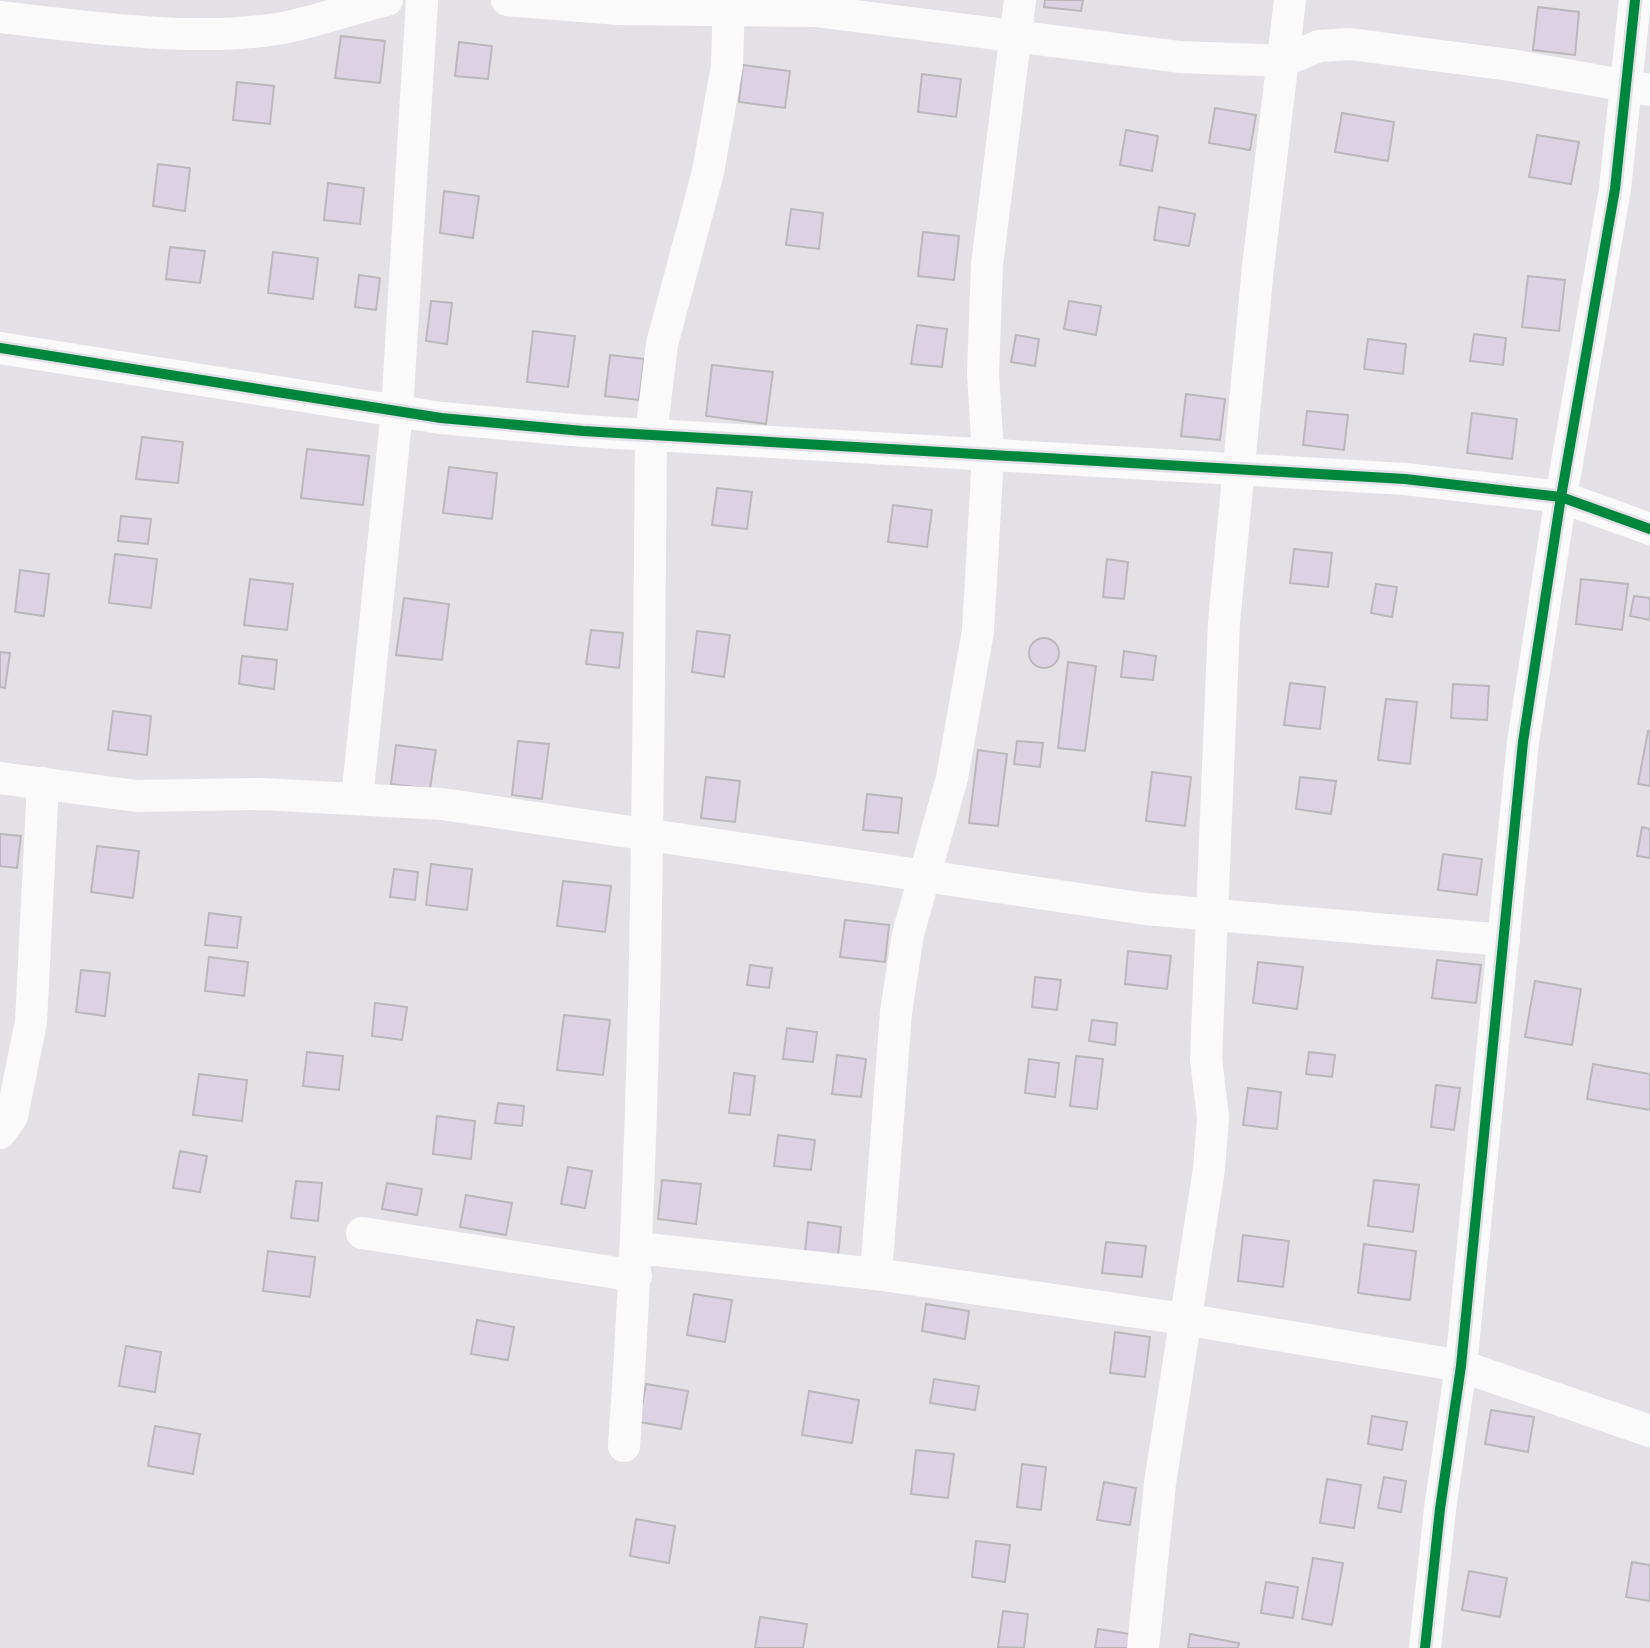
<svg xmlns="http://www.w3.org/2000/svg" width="1650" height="1648" font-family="'Open Sans',sans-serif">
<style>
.building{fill:#dcd2e4;stroke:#bab8bb;stroke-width:2}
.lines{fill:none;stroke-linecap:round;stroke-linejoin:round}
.street{stroke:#fbfafb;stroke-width:32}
.cycleway-casing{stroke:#e3dfe7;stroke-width:15}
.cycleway{stroke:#00873e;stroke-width:10}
</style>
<rect width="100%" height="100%" fill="#e3e1e5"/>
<g class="building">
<path d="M 1045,0 L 1083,0 L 1081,11 L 1044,7 Z"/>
<path d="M 1538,7 L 1579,12 L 1575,55 L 1533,50 Z"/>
<path d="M 341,36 L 385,41 L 380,83 L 335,78 Z"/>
<path d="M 459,42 L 492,46 L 488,79 L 455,76 Z"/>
<path d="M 743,65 L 790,71 L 785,108 L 739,102 Z"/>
<path d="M 922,74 L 961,79 L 956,117 L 918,112 Z"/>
<path d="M 237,82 L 274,86 L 270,124 L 233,120 Z"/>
<path d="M 1215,108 L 1256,115 L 1250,150 L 1209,143 Z"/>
<path d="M 1342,113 L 1394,122 L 1388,161 L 1335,152 Z"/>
<path d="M 1126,130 L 1158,136 L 1152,171 L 1120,165 Z"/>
<path d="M 1537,135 L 1579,142 L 1571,184 L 1529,177 Z"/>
<path d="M 158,164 L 190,168 L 185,211 L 153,206 Z"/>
<path d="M 328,183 L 364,188 L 360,224 L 324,220 Z"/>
<path d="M 444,191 L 479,196 L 473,238 L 440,233 Z"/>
<path d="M 1159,207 L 1195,214 L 1189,246 L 1154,240 Z"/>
<path d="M 791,209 L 823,213 L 819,249 L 786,245 Z"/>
<path d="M 923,232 L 959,236 L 954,280 L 918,276 Z"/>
<path d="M 170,247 L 205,251 L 200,283 L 166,279 Z"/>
<path d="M 273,252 L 318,258 L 313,299 L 268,293 Z"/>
<path d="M 359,275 L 380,278 L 376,310 L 355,307 Z"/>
<path d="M 1528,276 L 1565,280 L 1559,331 L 1522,327 Z"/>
<path d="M 431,301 L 452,303 L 447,344 L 426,341 Z"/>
<path d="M 1069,301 L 1101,306 L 1096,335 L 1064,329 Z"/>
<path d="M 917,325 L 947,329 L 942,367 L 911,364 Z"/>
<path d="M 533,331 L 575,336 L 568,387 L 527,382 Z"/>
<path d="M 1474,334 L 1506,338 L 1503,365 L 1470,361 Z"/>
<path d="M 1016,335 L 1039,339 L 1035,366 L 1011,362 Z"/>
<path d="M 1368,339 L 1406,344 L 1403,374 L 1364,369 Z"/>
<path d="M 610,355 L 644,359 L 639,400 L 605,396 Z"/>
<path d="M 712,365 L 773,372 L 766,424 L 706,416 Z"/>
<path d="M 1186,394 L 1225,399 L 1220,440 L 1181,436 Z"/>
<path d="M 1307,411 L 1348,415 L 1344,450 L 1303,445 Z"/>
<path d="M 1472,413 L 1517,419 L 1512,459 L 1467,453 Z"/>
<path d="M 142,437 L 183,442 L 178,483 L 136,479 Z"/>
<path d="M 307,449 L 369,456 L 363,505 L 301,498 Z"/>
<path d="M 449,467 L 497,473 L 492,519 L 443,513 Z"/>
<path d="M 717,488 L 752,492 L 747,529 L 712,525 Z"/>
<path d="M 893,505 L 932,510 L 927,547 L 888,542 Z"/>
<path d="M 121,516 L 151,519 L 148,544 L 118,541 Z"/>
<path d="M 1294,549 L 1332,553 L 1328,587 L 1290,583 Z"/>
<path d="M 115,554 L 157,559 L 151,608 L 109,603 Z"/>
<path d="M 1107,559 L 1128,562 L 1124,599 L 1103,597 Z"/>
<path d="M 20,570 L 49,574 L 44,616 L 15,612 Z"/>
<path d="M 250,579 L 293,584 L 287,630 L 244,625 Z"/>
<path d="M 1581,579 L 1628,584 L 1622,630 L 1576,624 Z"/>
<path d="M 1376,584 L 1397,587 L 1392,617 L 1371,613 Z"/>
<path d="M 1634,596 L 1650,598 L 1650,620 L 1630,616 Z"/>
<path d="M 404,598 L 449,604 L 442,660 L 396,655 Z"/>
<path d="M 591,630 L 623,633 L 619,668 L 586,664 Z"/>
<path d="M 697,631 L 730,635 L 724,677 L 692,672 Z"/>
<circle cx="1044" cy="653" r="15"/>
<path d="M 1124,651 L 1156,656 L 1153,680 L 1121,677 Z"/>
<path d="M 0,652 L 10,653 L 5,688 L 0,687 Z"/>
<path d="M 242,656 L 277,660 L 274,689 L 239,684 Z"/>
<path d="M 1068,662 L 1096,666 L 1085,751 L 1058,748 Z"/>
<path d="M 1290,683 L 1325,687 L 1320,729 L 1284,725 Z"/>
<path d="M 1453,684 L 1489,686 L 1487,720 L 1451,718 Z"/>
<path d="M 1386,699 L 1417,702 L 1410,764 L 1378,760 Z"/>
<path d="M 113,711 L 151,716 L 147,755 L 108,750 Z"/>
<path d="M 1648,731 L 1650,731 L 1650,786 L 1638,784 Z"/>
<path d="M 518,741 L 549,744 L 542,799 L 512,795 Z"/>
<path d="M 1017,741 L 1043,743 L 1040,767 L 1014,764 Z"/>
<path d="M 396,745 L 436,750 L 430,789 L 391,784 Z"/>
<path d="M 978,750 L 1007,754 L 998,826 L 969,823 Z"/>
<path d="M 1152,772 L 1191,777 L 1185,826 L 1146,821 Z"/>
<path d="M 706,777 L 740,781 L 735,822 L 701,818 Z"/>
<path d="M 1300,777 L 1336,781 L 1331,814 L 1296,809 Z"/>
<path d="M 867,794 L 902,798 L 898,833 L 863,830 Z"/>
<path d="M 1642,827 L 1650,829 L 1650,858 L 1637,856 Z"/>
<path d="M 0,834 L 21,836 L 17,868 L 0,866 Z"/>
<path d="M 97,846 L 139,851 L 133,898 L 91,892 Z"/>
<path d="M 1443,854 L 1482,859 L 1477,895 L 1438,890 Z"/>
<path d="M 431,864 L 472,869 L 467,910 L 426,905 Z"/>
<path d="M 394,869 L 418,872 L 415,900 L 390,897 Z"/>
<path d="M 563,881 L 611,886 L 605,932 L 557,926 Z"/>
<path d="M 209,913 L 241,917 L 237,948 L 205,945 Z"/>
<path d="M 845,920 L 889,925 L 885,962 L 840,957 Z"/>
<path d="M 1128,951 L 1171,956 L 1167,989 L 1125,984 Z"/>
<path d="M 209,957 L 248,962 L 244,996 L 205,991 Z"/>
<path d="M 1437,960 L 1481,965 L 1476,1003 L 1432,998 Z"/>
<path d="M 1258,962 L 1303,967 L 1297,1009 L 1253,1003 Z"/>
<path d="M 750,965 L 772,968 L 769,988 L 747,985 Z"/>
<path d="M 81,970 L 110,973 L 105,1016 L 76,1012 Z"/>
<path d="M 1035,977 L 1061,980 L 1057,1010 L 1032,1007 Z"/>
<path d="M 1535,981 L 1581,989 L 1572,1045 L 1525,1037 Z"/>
<path d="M 375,1003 L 407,1007 L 402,1040 L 372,1036 Z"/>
<path d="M 564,1015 L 610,1020 L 603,1075 L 557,1070 Z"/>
<path d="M 1092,1020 L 1117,1023 L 1115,1045 L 1089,1041 Z"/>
<path d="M 787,1028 L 817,1032 L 813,1062 L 783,1059 Z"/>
<path d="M 307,1052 L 343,1056 L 339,1090 L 303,1086 Z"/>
<path d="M 1309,1052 L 1335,1055 L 1332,1077 L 1306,1074 Z"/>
<path d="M 837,1055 L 866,1059 L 861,1097 L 832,1094 Z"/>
<path d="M 1076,1056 L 1103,1059 L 1097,1109 L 1070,1106 Z"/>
<path d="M 1029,1059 L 1059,1063 L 1055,1097 L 1025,1093 Z"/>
<path d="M 1593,1064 L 1650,1074 L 1650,1110 L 1587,1099 Z"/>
<path d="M 734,1073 L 755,1076 L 750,1115 L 729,1113 Z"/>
<path d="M 199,1074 L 247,1080 L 242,1121 L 193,1115 Z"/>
<path d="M 1436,1085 L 1460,1088 L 1454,1130 L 1431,1127 Z"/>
<path d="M 1248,1088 L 1281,1092 L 1277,1129 L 1243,1125 Z"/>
<path d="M 498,1103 L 524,1106 L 522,1126 L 495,1123 Z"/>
<path d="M 437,1116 L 475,1121 L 471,1159 L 433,1154 Z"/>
<path d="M 778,1135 L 815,1140 L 811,1170 L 774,1166 Z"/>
<path d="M 180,1151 L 207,1156 L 200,1192 L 173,1188 Z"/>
<path d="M 568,1167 L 592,1171 L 585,1208 L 561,1204 Z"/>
<path d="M 662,1180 L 701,1184 L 696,1224 L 658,1219 Z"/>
<path d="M 1374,1180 L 1419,1185 L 1413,1232 L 1368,1226 Z"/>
<path d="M 296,1181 L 322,1183 L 318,1221 L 291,1218 Z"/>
<path d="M 387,1183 L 422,1189 L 417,1215 L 382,1209 Z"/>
<path d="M 466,1195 L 512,1203 L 506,1235 L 460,1227 Z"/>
<path d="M 808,1222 L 841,1227 L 838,1256 L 805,1252 Z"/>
<path d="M 1243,1235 L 1289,1241 L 1283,1287 L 1238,1281 Z"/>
<path d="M 1106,1242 L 1146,1246 L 1142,1277 L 1102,1273 Z"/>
<path d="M 1364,1244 L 1416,1251 L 1410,1300 L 1358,1293 Z"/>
<path d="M 268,1251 L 315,1257 L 310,1297 L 263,1291 Z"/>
<path d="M 694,1294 L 732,1300 L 725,1342 L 687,1335 Z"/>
<path d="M 926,1304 L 969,1311 L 965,1339 L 922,1331 Z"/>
<path d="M 477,1320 L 514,1327 L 508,1360 L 471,1354 Z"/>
<path d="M 1115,1332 L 1150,1337 L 1145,1377 L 1110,1373 Z"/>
<path d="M 126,1346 L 161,1352 L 155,1392 L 119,1386 Z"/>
<path d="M 934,1379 L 979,1386 L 975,1410 L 930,1403 Z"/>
<path d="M 646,1384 L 688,1391 L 681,1429 L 639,1422 Z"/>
<path d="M 809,1391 L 859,1400 L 852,1443 L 802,1435 Z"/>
<path d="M 1491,1410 L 1534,1417 L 1528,1452 L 1485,1444 Z"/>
<path d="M 1372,1416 L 1407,1422 L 1402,1450 L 1368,1444 Z"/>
<path d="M 155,1426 L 200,1434 L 193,1474 L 148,1466 Z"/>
<path d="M 916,1450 L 954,1454 L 948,1498 L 911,1494 Z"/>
<path d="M 1022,1464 L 1046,1467 L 1041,1510 L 1017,1507 Z"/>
<path d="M 1384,1477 L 1406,1481 L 1401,1512 L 1378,1508 Z"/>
<path d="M 1327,1479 L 1361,1485 L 1354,1528 L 1320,1523 Z"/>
<path d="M 1104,1482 L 1136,1488 L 1130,1525 L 1097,1520 Z"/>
<path d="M 636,1519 L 675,1526 L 669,1563 L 630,1556 Z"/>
<path d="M 976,1541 L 1010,1545 L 1005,1582 L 972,1577 Z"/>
<path d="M 1313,1558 L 1343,1563 L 1332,1625 L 1302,1619 Z"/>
<path d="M 1632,1562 L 1650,1565 L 1650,1601 L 1626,1597 Z"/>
<path d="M 1469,1571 L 1507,1578 L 1500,1617 L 1462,1610 Z"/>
<path d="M 1266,1582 L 1298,1587 L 1293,1618 L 1261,1613 Z"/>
<path d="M 1003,1611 L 1028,1614 L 1024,1648 L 998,1647 Z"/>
<path d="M 760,1617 L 807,1624 L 803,1648 L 755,1648 Z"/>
<path d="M 1098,1629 L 1130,1634 L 1128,1648 L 1095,1648 Z"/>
<path d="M 1190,1634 L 1239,1643 L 1238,1648 L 1188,1648 Z"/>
</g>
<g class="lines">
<g class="street">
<path d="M 507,0 L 619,9 L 815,11 L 1180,57 L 1283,61 L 1319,46 L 1350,44 L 1510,65 L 1650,90"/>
<path d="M 0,17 C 88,27 196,43 283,28 C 318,21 353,8 387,0"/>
<path d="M 0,348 L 441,418 L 583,431 L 1405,479 L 1561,497 L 1650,529"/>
<path d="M 0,778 L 137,796 L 263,794 L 442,804 L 1146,909 L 1504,940"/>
<path d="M 357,799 L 397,411 L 422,0"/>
<path d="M 0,1133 L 12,1116 L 31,1022 L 43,783"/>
<path d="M 362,1233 L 636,1276"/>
<path d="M 637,1248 L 876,1274 L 1184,1319 L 1461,1366 L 1650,1431"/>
<path d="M 876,1274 L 896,1012 L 908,934 L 952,778 L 978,631 L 988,455 L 983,373 L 987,265 L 1020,0"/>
<path d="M 624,1446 C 648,1109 648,772 651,435 L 662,344 L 708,172 L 727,66 L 729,0"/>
<path d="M 1143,1648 L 1160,1483 L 1209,1169 L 1213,1117 L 1206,1059 L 1224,623 L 1258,267 L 1290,0"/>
<path d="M 1425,1648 L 1440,1509 L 1461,1366 L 1523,742 L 1561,497 L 1615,189 L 1635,0"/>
</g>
<g class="cycleway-casing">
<g id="cycleway">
<path d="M 0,348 L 441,418 L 583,431 L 1405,479 L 1561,497 L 1650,529"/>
<path d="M 1425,1648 L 1440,1509 L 1461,1366 L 1523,742 L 1561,497 L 1615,189 L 1635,0"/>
</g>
</g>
<use href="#cycleway" class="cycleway"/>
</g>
</svg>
